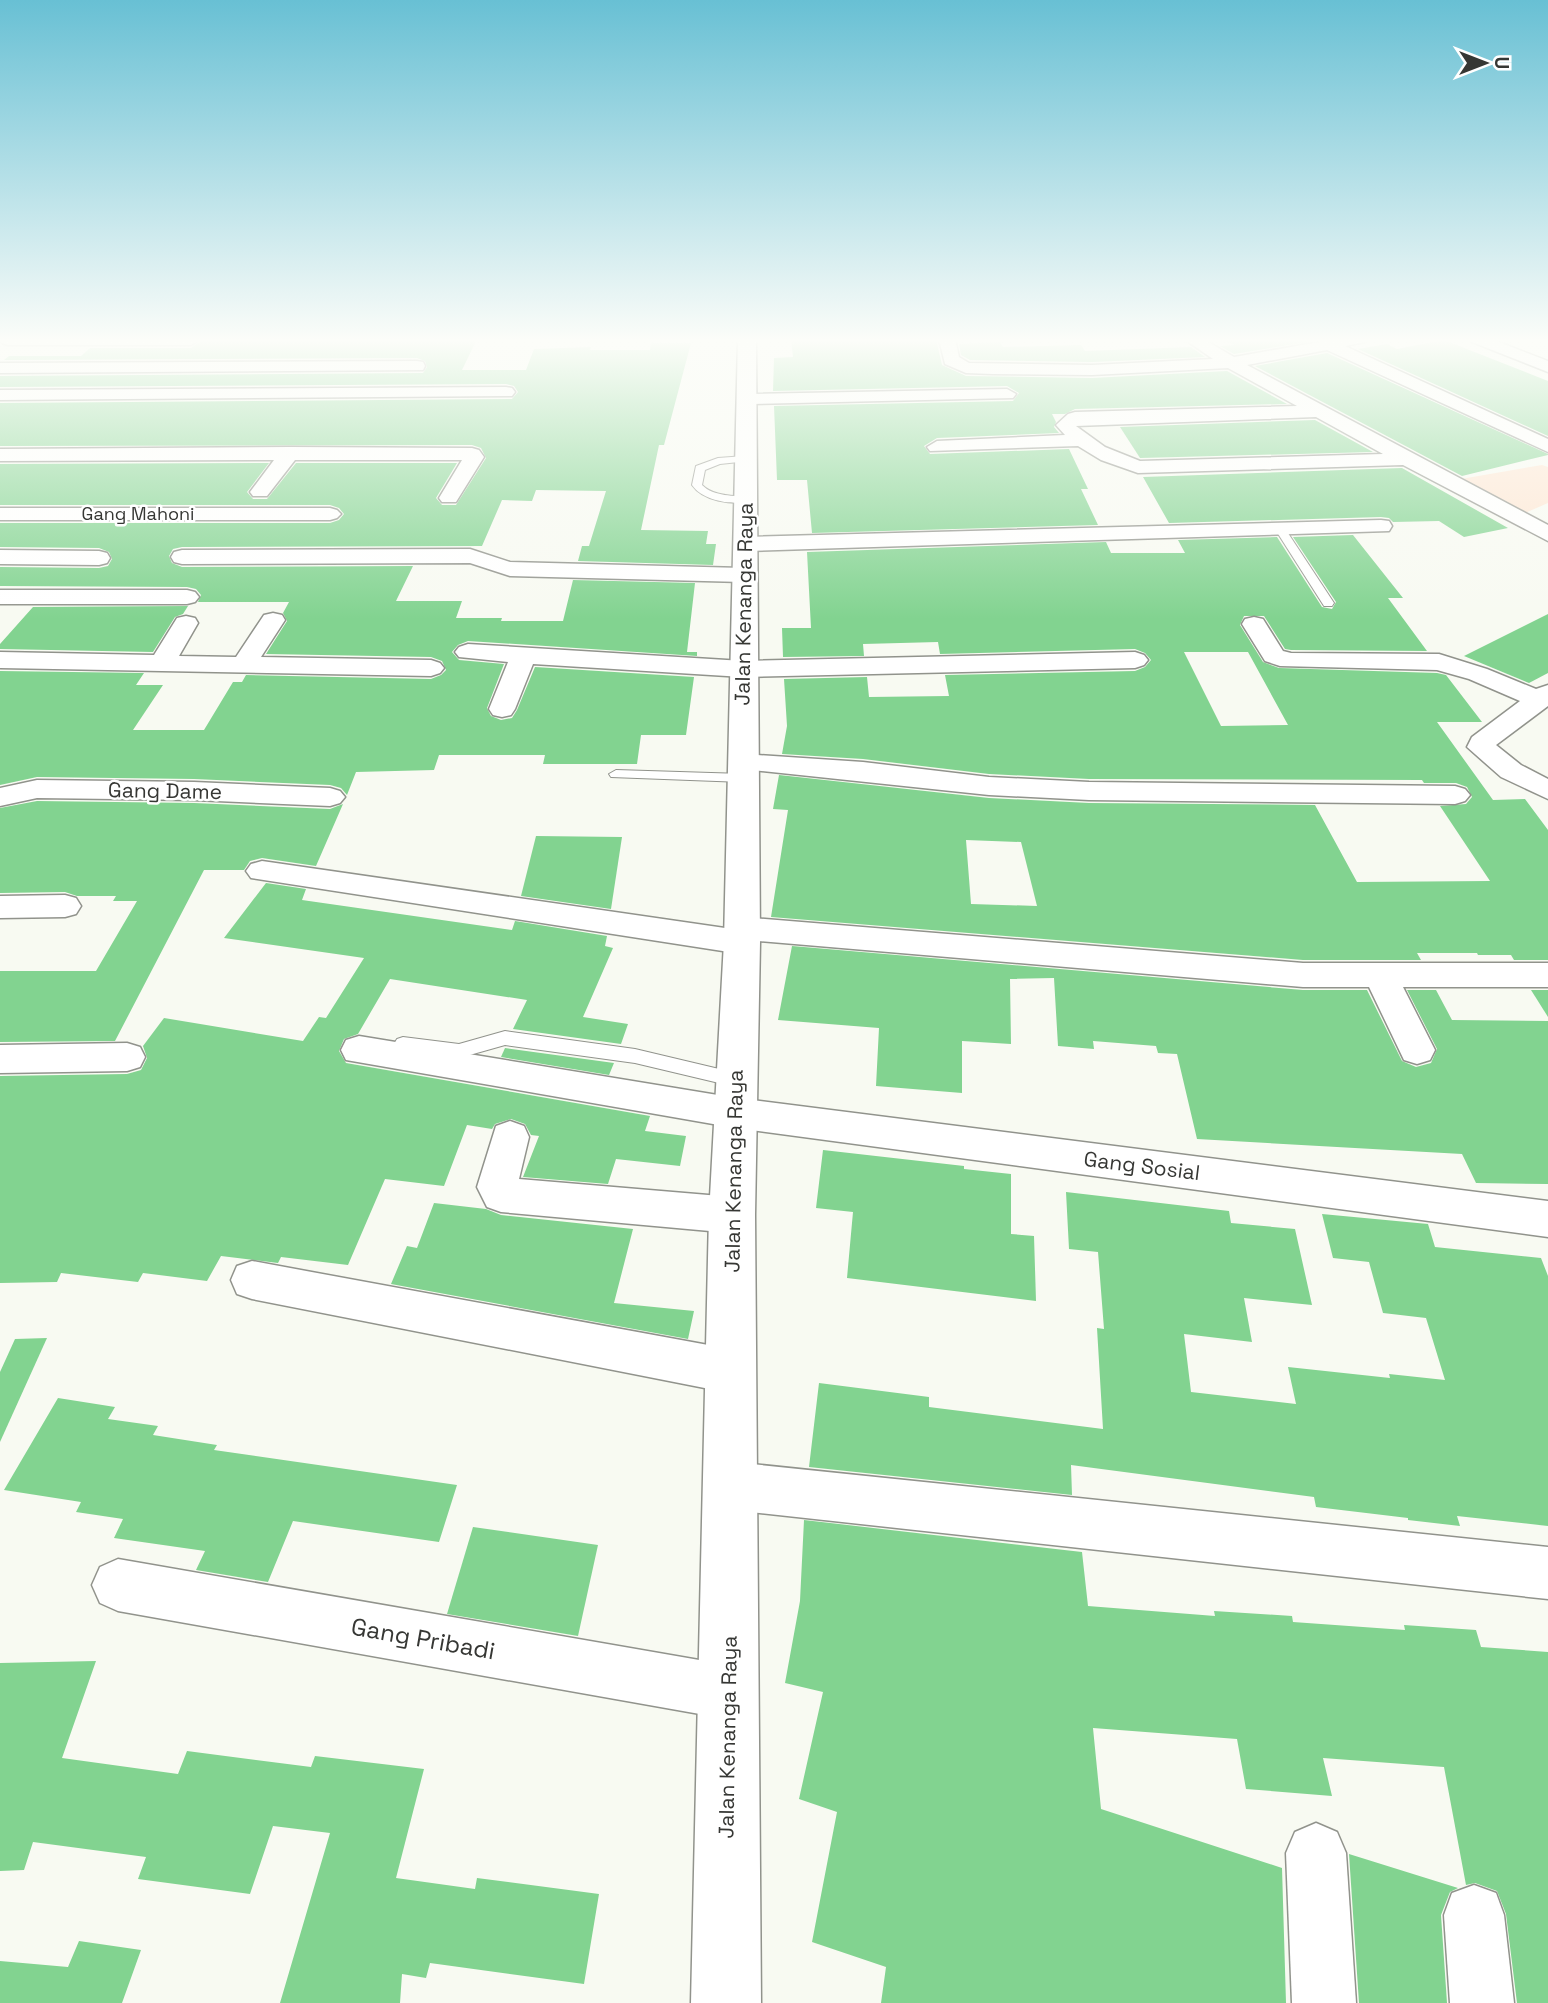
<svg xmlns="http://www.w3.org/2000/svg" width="1548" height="2003" font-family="'Space Grotesk',sans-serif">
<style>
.green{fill:#fee5d1}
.building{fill:#82d390;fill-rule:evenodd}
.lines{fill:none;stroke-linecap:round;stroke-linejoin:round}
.lane-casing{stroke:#91938c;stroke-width:2}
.street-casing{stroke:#91938c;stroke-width:3}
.secondary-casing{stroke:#91938c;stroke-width:3}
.lane{fill:#fff;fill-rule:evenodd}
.street{fill:#fff;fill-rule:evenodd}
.secondary{fill:#fff;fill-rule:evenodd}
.labels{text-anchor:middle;stroke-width:5;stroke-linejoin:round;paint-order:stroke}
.far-street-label{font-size:18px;fill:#363734;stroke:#fff}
.street-label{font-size:21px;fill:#363734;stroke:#fff}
.near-street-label{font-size:24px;fill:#363734;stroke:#fff}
</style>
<rect width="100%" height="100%" fill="#f8faf2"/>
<path class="green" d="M 1542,465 L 1548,467 L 1548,503 L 1525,513 L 1461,479 Z"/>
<g class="building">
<path d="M 201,339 L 477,339 L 462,370 L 526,370 L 534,349 L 591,347 L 590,350 L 650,350 L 651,343 L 691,343 L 664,445 L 659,445 L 641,530 L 708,531 L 706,544 L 716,544 L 713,565 L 578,561 L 582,546 L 589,546 L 606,491 L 536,490 L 532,501 L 502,500 L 482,546 L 182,547 L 173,549 L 169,556 L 172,563 L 182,567 L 413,566 L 396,601 L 462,601 L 456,618 L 502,618 L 501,621 L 563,621 L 573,580 L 695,583 L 687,652 L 697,652 L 697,656 L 468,641 L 458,645 L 452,652 L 459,660 L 504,664 L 487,708 L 491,716 L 501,720 L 512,718 L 517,710 L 535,667 L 694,677 L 686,735 L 641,735 L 637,764 L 543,764 L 545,755 L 439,755 L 434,770 L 356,772 L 347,795 L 341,788 L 330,785 L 194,779 L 37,777 L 0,785 L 0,671 L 144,673 L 136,685 L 163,685 L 133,730 L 204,730 L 233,682 L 242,682 L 246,675 L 431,679 L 441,675 L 446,670 L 442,661 L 431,657 L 266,654 L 287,621 L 283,613 L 289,602 L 198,602 L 201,595 L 196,589 L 187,587 L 0,586 L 0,567 L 99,568 L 108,566 L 112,559 L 109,552 L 99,548 L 0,547 L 0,523 L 330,523 L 339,520 L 344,514 L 339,508 L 330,505 L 0,505 L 0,464 L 269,463 L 247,492 L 253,499 L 267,499 L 296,463 L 457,463 L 436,498 L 442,505 L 456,505 L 486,458 L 481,448 L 472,445 L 0,446 L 0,403 L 512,399 L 518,392 L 514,386 L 506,384 L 0,387 L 0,376 L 423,373 L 427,367 L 425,361 L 417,358 L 4,360 L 9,356 L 81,356 L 90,348 L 191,348 L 200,342 Z"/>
<path d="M 791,339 L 936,339 L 942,365 L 966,376 L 1092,378 L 1227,371 L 1287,404 L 1075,409 L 1065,414 L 1052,414 L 1056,422 L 1054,427 L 1059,433 L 937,438 L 924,446 L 930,454 L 1069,449 L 1088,489 L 1081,489 L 1098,525 L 812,533 L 807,480 L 777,480 L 774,406 L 1013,401 L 1019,393 L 1007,386 L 773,391 L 774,358 L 793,357 Z"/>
<path d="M 1220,339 L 1324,339 L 1234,354 L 1220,346 L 1235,345 Z"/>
<path d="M 1444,340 L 1548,381 L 1548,436 L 1358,349 L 1387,344 L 1397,349 Z"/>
<path d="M 1000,342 L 1003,347 L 1081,345 L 1085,351 L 1191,347 L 1205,357 L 1092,362 L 970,360 L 961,355 L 959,344 Z"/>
<path d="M 1327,353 L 1548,454 L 1548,455 L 1462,476 L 1255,366 Z"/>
<path d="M 1315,420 L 1373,452 L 1140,458 L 1120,427 Z"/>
<path d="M 1402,468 L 1508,528 L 1464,537 L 1439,521 L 1393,522 L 1389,518 L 1381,517 L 1169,523 L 1143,477 Z"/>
<path d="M 1353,535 L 1403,598 L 1388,598 L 1427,651 L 1291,650 L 1285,649 L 1264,616 L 1244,616 L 1240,625 L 1263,662 L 1279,668 L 1437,673 L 1446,675 L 1482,722 L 1437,722 L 1493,800 L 1525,799 L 1548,830 L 1548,960 L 1514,960 L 1511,955 L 1478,955 L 1477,953 L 1417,953 L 1421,960 L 1303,960 L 771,917 L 788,810 L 773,809 L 779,775 L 989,798 L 1089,803 L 1315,805 L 1357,882 L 1490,881 L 1440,806 L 1466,804 L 1472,797 L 1467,787 L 1456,783 L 1424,783 L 1422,780 L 1089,779 L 989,774 L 863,759 L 782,754 L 787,726 L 784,679 L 867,677 L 869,697 L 949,696 L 945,675 L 1135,671 L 1145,667 L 1151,660 L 1145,653 L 1135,649 L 940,654 L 938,642 L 863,644 L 864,656 L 783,657 L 782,628 L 811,628 L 807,552 L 1106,542 L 1111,553 L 1185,553 L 1178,540 L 1277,537 L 1322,607 L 1332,609 L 1336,602 L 1293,537 ZM 1184,652 L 1248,652 L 1288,725 L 1221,726 ZM 966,840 L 1021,842 L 1037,906 L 971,904 Z"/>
<path d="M 188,606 L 183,614 L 175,617 L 153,652 L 0,649 L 0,644 L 33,607 Z"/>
<path d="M 1548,614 L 1548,673 L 1529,683 L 1464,656 Z"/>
<path d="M 37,801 L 194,803 L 330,809 L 343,804 L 316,866 L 262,858 L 250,861 L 244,870 L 204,870 L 115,1041 L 0,1042 L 0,971 L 96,971 L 137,901 L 113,901 L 116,896 L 77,896 L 65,892 L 0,893 L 0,808 Z"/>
<path d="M 536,836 L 622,837 L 611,909 L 521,896 Z"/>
<path d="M 266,883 L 306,889 L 302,900 L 512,930 L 515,921 L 607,936 L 605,946 L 613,948 L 583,1017 L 628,1024 L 621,1044 L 513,1029 L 527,1000 L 390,979 L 358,1034 L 344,1039 L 339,1051 L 346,1063 L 650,1116 L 645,1131 L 686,1136 L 680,1166 L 616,1159 L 608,1184 L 523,1177 L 539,1136 L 531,1135 L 525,1124 L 511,1119 L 495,1124 L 492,1129 L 467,1125 L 444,1186 L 385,1179 L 348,1265 L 281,1257 L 278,1263 L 221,1256 L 207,1281 L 143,1273 L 138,1282 L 61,1273 L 57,1282 L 0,1283 L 0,1076 L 127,1074 L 141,1070 L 147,1058 L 143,1046 L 164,1018 L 303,1041 L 319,1017 L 326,1018 L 364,958 L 224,938 Z"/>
<path d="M 792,946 L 1303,990 L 1367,990 L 1402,1061 L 1416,1067 L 1431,1063 L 1437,1049 L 1407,990 L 1436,990 L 1452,1020 L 1548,1021 L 1548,1184 L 1476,1183 L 1462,1154 L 1197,1139 L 1177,1054 L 1158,1053 L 1156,1046 L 1093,1041 L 1094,1049 L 1058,1046 L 1054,978 L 1010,979 L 1011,1044 L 962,1041 L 962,1093 L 876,1086 L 879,1028 L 778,1020 Z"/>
<path d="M 1531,990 L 1548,990 L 1548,1017 Z"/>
<path d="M 505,1048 L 614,1063 L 609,1075 L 501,1057 Z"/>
<path d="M 823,1150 L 964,1166 L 964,1169 L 1011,1174 L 1011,1234 L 1034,1236 L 1036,1301 L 847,1278 L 853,1212 L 816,1208 Z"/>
<path d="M 1066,1192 L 1229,1211 L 1231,1223 L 1295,1229 L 1312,1305 L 1244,1298 L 1252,1342 L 1184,1334 L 1191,1392 L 1296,1404 L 1288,1367 L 1390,1378 L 1389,1374 L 1445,1380 L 1426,1318 L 1383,1313 L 1369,1262 L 1333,1258 L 1322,1214 L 1428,1224 L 1435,1247 L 1541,1258 L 1548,1276 L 1548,1526 L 1457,1516 L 1460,1526 L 1408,1520 L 1408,1518 L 1316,1507 L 1314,1497 L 1071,1465 L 1072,1495 L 809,1467 L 819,1383 L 929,1397 L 929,1407 L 1103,1429 L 1097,1328 L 1104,1329 L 1098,1252 L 1069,1249 Z"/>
<path d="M 434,1203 L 486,1209 L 501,1215 L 633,1229 L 614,1303 L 694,1311 L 688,1339 L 391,1284 L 407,1246 L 417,1248 Z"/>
<path d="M 47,1338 L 0,1442 L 0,1372 L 15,1339 Z"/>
<path d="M 58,1398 L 115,1407 L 108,1419 L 158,1426 L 153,1435 L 217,1445 L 214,1450 L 457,1485 L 439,1542 L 293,1521 L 268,1582 L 196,1570 L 205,1551 L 114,1538 L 123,1519 L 76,1512 L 81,1502 L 4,1490 Z"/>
<path d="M 804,1520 L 1082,1552 L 1088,1606 L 1215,1616 L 1214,1611 L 1292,1616 L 1293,1622 L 1405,1630 L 1404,1625 L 1476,1630 L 1481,1647 L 1548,1652 L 1548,2003 L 1517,2003 L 1506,1914 L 1497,1891 L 1475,1883 L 1466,1885 L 1444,1767 L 1323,1758 L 1332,1796 L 1246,1789 L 1237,1739 L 1093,1728 L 1101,1809 L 1282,1868 L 1286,2003 L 881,2003 L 886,1967 L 812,1942 L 837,1812 L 799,1799 L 823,1692 L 785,1683 L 800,1601 Z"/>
<path d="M 473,1527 L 598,1545 L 578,1636 L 447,1614 Z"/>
<path d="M 96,1661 L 62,1758 L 178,1774 L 187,1751 L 311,1767 L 315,1756 L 424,1769 L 396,1878 L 475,1889 L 477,1878 L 599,1894 L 584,1984 L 430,1963 L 426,1978 L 402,1974 L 400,2003 L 280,2003 L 330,1833 L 273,1826 L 250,1894 L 138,1879 L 146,1857 L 33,1842 L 24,1870 L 0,1871 L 0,1663 Z"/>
<path d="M 1349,1854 L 1458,1888 L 1450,1892 L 1441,1915 L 1447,2003 L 1359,2003 Z"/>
<path d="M 79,1941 L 141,1950 L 122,2003 L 0,2003 L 0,1961 L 68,1967 Z"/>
</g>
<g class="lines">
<g class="lane-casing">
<g id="lane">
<path d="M 745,456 L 750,459 L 748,461 L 720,464 L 705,470 L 702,485 C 714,497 734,495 750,498 L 750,502 C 731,505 703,501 692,485 L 696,466 L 718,458 Z"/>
<path d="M 1276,527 L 1284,527 L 1334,603 L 1332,606 L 1324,606 L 1275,529 Z"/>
<path d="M 616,770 L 743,774 L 750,778 L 743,782 L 611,777 L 609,774 Z"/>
<path d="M 505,1031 L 635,1049 L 736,1073 L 743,1075 L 745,1080 L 743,1085 L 736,1087 L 635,1063 L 505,1045 L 459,1058 L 403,1051 L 397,1049 L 394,1044 L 397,1039 L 403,1037 L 459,1044 Z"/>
</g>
</g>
<g class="street-casing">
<g id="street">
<path d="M 1,339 L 198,339 L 199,340 L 191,345 L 8,345 L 2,343 Z"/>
<path d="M 939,339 L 955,339 L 959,357 L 969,363 L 1092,365 L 1213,359 L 1184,339 L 1203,339 L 1234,357 L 1336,339 L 1367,339 L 1365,342 L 1345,346 L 1548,439 L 1548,452 L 1327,350 L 1247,365 L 1548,525 L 1548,541 L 1403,465 L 1138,473 L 1101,460 L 1078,446 L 930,451 L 927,447 L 937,441 L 1065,435 L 1056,425 L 1068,414 L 1075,412 L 1297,406 L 1228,368 L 1092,375 L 993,374 L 966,373 L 945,364 ZM 1316,417 L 1383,454 L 1140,461 L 1105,447 L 1076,426 Z"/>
<path d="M 1470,339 L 1491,339 L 1548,361 L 1548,372 L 1472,342 Z"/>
<path d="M 417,361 L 423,362 L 425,366 L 423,370 L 0,373 L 0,363 Z"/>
<path d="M 506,387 L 512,388 L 515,392 L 512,396 L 0,400 L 0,390 Z"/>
<path d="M 1007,389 L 1016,394 L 1013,398 L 748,404 L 739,399 L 748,394 Z"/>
<path d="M 290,447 L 472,448 L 479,450 L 484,457 L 456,502 L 442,502 L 439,498 L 462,460 L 295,460 L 267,496 L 253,496 L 250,492 L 274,460 L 0,461 L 0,449 Z"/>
<path d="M 0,508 L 330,508 L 337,510 L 341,514 L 337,518 L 330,520 L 0,520 Z"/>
<path d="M 1381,520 L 1389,521 L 1392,526 L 1389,531 L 746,551 L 738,549 L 735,544 L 738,539 L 746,537 Z"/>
<path d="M 470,549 L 510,562 L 743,568 L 751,570 L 754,575 L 751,580 L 743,582 L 510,576 L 470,563 L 182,564 L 174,562 L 171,557 L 174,552 L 182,550 Z"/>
<path d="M 0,550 L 99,551 L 107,553 L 110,558 L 107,563 L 99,565 L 0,564 Z"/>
<path d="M 0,590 L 187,590 L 195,592 L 199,597 L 195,602 L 187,604 L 0,604 Z"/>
<path d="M 273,613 L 282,615 L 285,620 L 261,657 L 431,660 L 440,663 L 444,668 L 440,673 L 431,676 L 0,668 L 0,652 L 154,655 L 177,618 L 186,616 L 195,618 L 198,623 L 179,656 L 236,657 L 264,615 Z"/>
<path d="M 1254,617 L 1263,619 L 1283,651 L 1291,653 L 1439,654 L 1487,669 L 1536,689 L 1548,685 L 1548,706 L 1496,745 L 1521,765 L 1548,779 L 1548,799 L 1501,777 L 1467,747 L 1472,737 L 1520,701 L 1469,679 L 1437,670 L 1280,666 L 1265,661 L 1242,624 L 1245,619 Z"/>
<path d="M 468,644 L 743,661 L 1135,652 L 1144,655 L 1148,660 L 1144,665 L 1135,668 L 743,677 L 533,664 L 515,709 L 511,715 L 502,717 L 493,715 L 489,709 L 508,662 L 459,657 L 455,652 L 459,647 Z"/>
<path d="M 743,754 L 863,762 L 989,777 L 1089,782 L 1455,786 L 1465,789 L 1470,795 L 1465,801 L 1455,804 L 1089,800 L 989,795 L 733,768 L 729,762 L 733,756 Z"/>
<path d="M 37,780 L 194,782 L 330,788 L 340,791 L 345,797 L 340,803 L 330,806 L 194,800 L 37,798 L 0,806 L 0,788 Z"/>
<path d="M 262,861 L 725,928 L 729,920 L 741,917 L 1303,963 L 1548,963 L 1548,987 L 1403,987 L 1435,1050 L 1430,1060 L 1417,1064 L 1404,1060 L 1369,987 L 1303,987 L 758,941 L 754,950 L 742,954 L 251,878 L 246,871 L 251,864 Z"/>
<path d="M 65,895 L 76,898 L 81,906 L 76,914 L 65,917 L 0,918 L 0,896 Z"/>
<path d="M 359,1036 L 736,1098 L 1548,1201 L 1548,1237 L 736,1128 L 346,1060 L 341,1050 L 346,1040 Z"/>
<path d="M 127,1043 L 140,1047 L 145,1057 L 140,1067 L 127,1071 L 0,1073 L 0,1045 Z"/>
<path d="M 510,1121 L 524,1126 L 529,1137 L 519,1179 L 732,1197 L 747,1203 L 753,1215 L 747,1227 L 732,1233 L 501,1212 L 487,1207 L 477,1187 L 496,1126 Z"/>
<path d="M 252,1261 L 730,1349 L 746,1356 L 753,1371 L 746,1386 L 730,1393 L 252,1299 L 237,1294 L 231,1280 L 237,1266 Z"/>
<path d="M 732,1462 L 1548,1547 L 1548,1599 L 732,1510 L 715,1503 L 708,1486 L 715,1469 Z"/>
<path d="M 118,1559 L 728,1665 L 747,1673 L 755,1692 L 747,1711 L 728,1719 L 118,1611 L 100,1603 L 92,1585 L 100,1567 Z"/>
<path d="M 1316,1823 L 1337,1832 L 1346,1853 L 1356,2003 L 1292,2003 L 1286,1853 L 1295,1832 Z"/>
<path d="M 1474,1885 L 1496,1893 L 1504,1915 L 1514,2003 L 1450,2003 L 1444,1915 L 1452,1893 Z"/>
</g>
</g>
<g class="secondary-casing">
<path id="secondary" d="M 738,339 L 756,339 L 760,942 L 755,1215 L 761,2003 L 691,2003 L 709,1215 L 724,942 Z"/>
</g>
<use href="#lane" class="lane"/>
<use href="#street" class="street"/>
<use href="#secondary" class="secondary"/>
</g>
<linearGradient id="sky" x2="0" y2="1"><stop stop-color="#68c0d4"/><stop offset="0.55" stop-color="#fcfdf9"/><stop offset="1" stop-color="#fcfdf9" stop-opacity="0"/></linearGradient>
<rect width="1548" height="619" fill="url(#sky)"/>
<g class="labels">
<g class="far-street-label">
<text x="138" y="520">Gang Mahoni</text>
</g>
<g class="street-label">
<text transform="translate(744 604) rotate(-89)" y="7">Jalan Kenanga Raya</text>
<text transform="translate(165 791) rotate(1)" y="7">Gang Dame</text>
<text transform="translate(1142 1166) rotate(7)" y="7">Gang Sosial</text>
<text transform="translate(734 1171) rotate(-89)" y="7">Jalan Kenanga Raya</text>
<text transform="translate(728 1737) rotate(-89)" y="7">Jalan Kenanga Raya</text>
</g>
<g class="near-street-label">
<text transform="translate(423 1639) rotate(10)" y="8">Gang Pribadi</text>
</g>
</g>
<g transform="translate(1485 63) rotate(90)" stroke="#ffffff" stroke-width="5" paint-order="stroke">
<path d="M0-5L12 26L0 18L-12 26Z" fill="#363734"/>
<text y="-10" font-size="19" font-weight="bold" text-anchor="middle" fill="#363734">U</text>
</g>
</svg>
